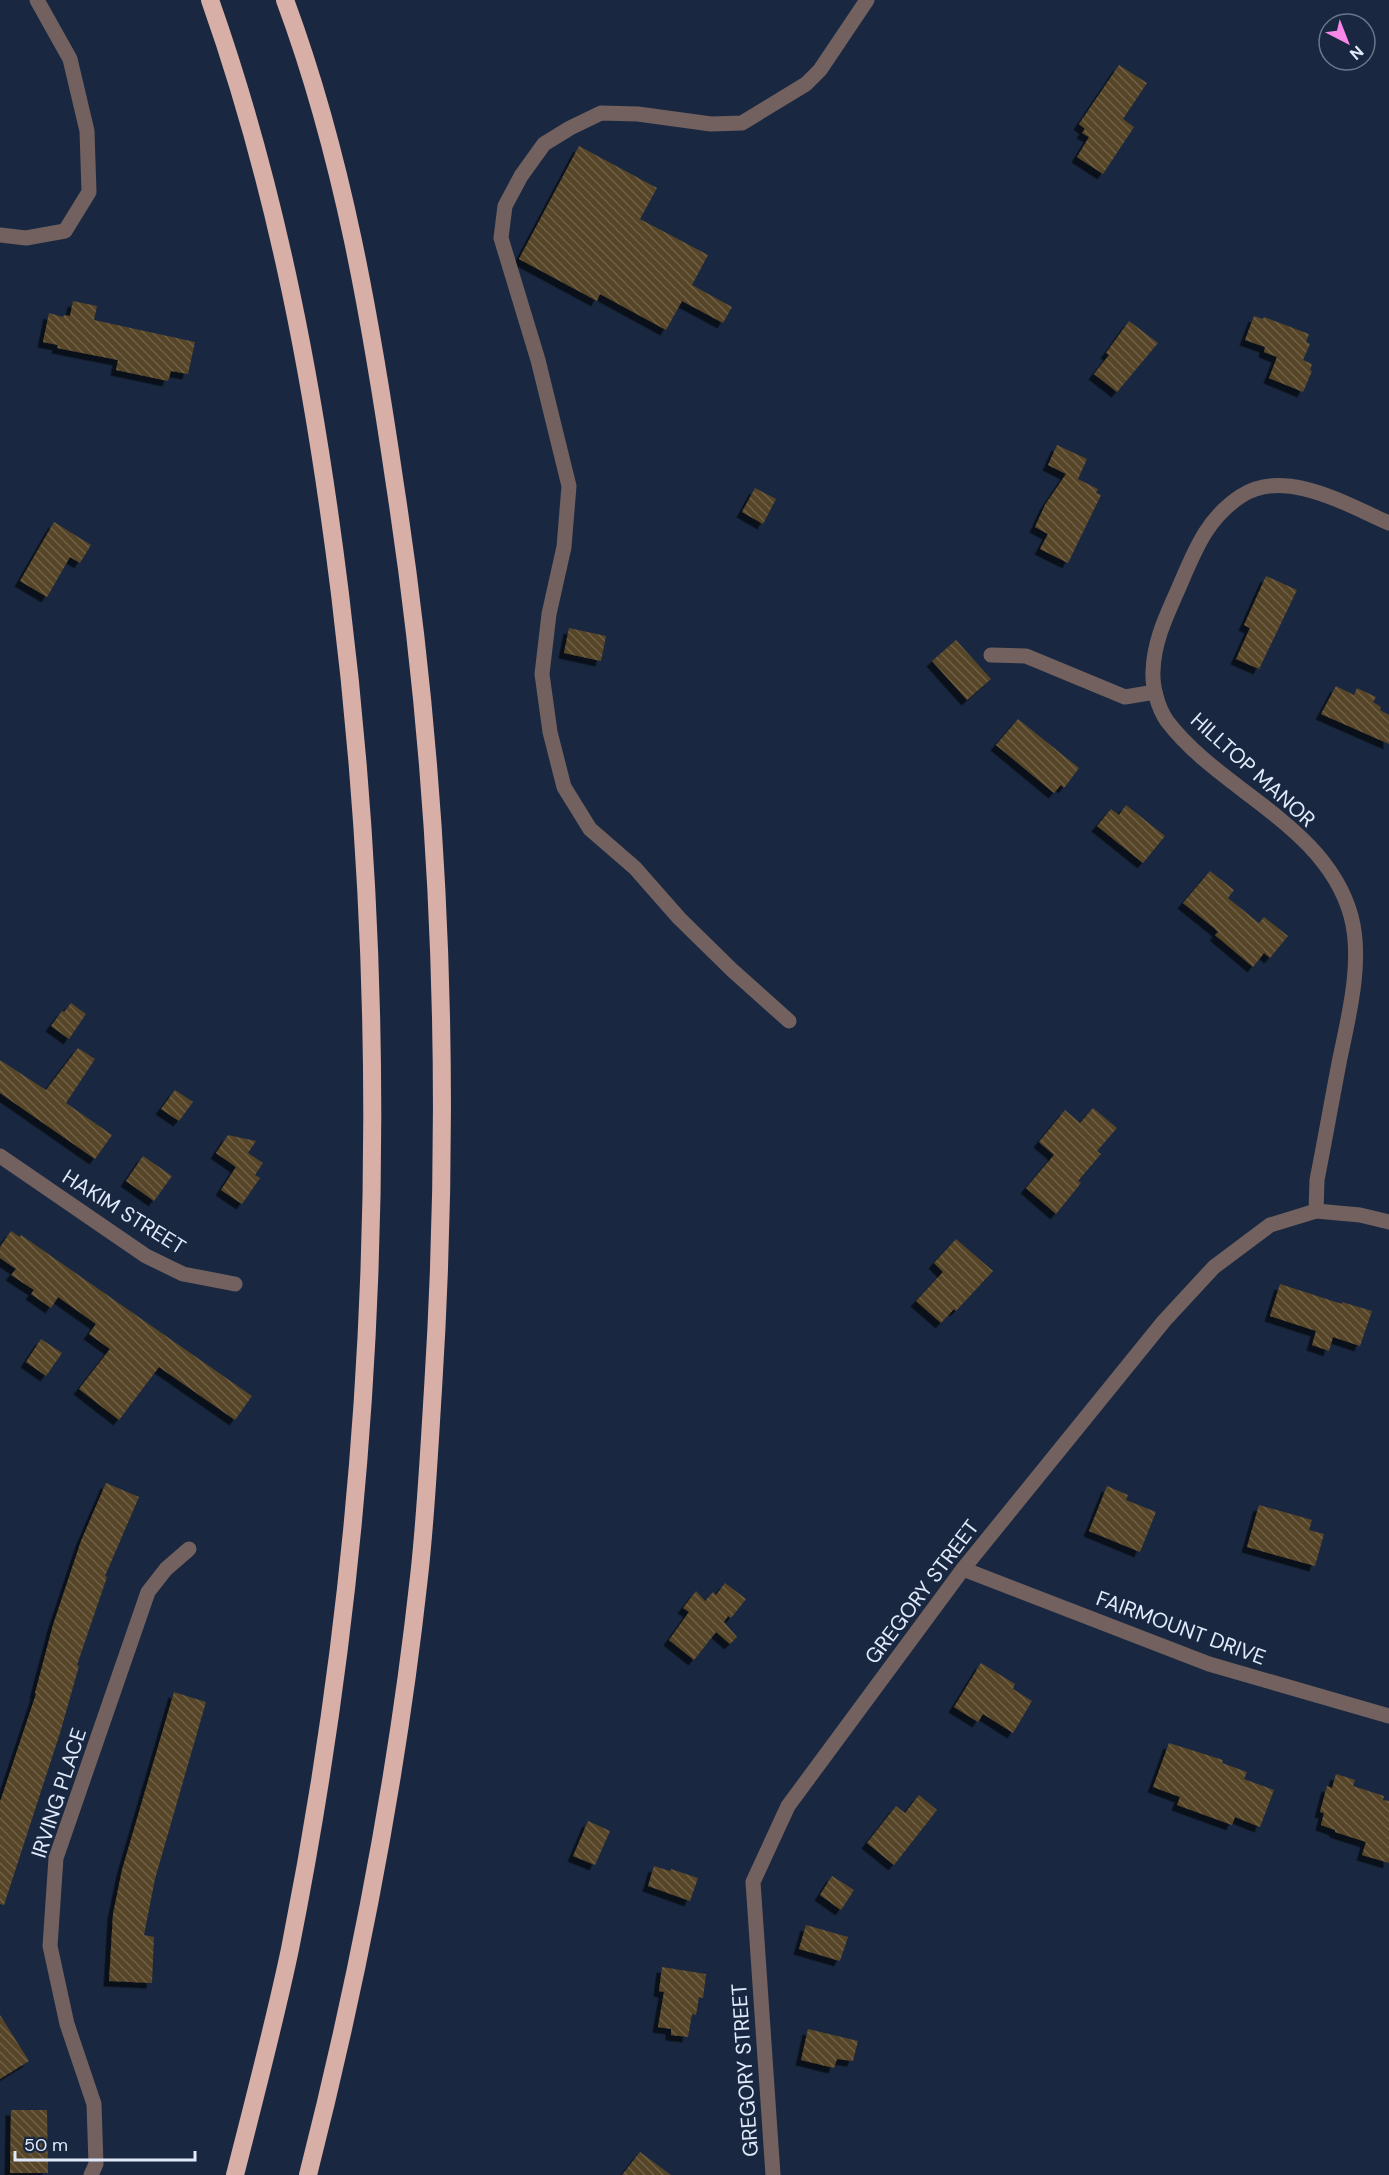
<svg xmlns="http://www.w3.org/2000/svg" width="1389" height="2175" font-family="'DM Sans',sans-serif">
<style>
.building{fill:url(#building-back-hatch);filter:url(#shadow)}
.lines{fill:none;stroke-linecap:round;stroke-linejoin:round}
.minor{stroke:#72615e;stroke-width:15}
.highway{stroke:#d8afa7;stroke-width:18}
.labels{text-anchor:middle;stroke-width:4.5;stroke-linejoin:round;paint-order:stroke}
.street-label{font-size:21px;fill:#e0eafb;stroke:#192840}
</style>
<defs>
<pattern id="building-back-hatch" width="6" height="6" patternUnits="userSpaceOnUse" patternTransform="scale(1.5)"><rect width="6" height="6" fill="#574528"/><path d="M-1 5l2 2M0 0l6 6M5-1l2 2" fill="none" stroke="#6f6048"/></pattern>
<filter id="shadow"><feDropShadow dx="-5.5" dy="5.5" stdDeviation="0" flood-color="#0009"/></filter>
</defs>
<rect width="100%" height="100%" fill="#192840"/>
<g class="building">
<path d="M 1119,65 L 1147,83 L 1123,119 L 1134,127 L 1103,174 L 1077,157 L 1089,137 L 1082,133 L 1085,129 L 1079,124 Z"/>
<path d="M 579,146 L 657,188 L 640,219 L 708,255 L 692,285 L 732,307 L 723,323 L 682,301 L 666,330 L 600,294 L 597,301 L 519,259 Z"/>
<path d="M 73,301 L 97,306 L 94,320 L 195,342 L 188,374 L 171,371 L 168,381 L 116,370 L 118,360 L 57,348 L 58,345 L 43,342 L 49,313 L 63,317 L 64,315 L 70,316 Z"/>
<path d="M 1254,316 L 1263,319 L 1264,317 L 1309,334 L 1306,342 L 1310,344 L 1303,360 L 1312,364 L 1310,370 L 1312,371 L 1303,392 L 1269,378 L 1277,357 L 1264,352 L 1265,347 L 1245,340 Z"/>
<path d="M 1129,321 L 1158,343 L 1117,392 L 1094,374 L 1109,355 L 1106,353 Z"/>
<path d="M 1057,445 L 1087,459 L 1078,479 L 1098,489 L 1096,493 L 1101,495 L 1068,563 L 1040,549 L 1048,534 L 1035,527 L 1045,505 L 1066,474 L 1048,465 Z"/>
<path d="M 755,488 L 776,499 L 763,524 L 742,512 Z"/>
<path d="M 54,522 L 91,545 L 80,563 L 70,557 L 47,597 L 20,581 Z"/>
<path d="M 1266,576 L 1297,590 L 1259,669 L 1236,659 L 1250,628 L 1244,625 Z"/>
<path d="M 569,628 L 606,636 L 601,661 L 564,653 Z"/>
<path d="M 956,640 L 991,679 L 967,700 L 932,661 Z"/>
<path d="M 1336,686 L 1354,695 L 1357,688 L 1376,697 L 1373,702 L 1381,707 L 1380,710 L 1389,715 L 1389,744 L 1321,714 Z"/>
<path d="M 1018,719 L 1079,768 L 1064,788 L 1061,785 L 1054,793 L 996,745 Z"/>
<path d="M 1126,805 L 1165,836 L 1143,863 L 1097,826 L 1111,809 L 1119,815 Z"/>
<path d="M 1210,871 L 1234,890 L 1228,898 L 1259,923 L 1264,917 L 1288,936 L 1270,958 L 1264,953 L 1253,967 L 1215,935 L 1218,932 L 1214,928 L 1183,903 Z"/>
<path d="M 71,1003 L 86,1014 L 69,1039 L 51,1026 L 62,1011 L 64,1012 Z"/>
<path d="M 78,1048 L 95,1059 L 66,1103 L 112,1135 L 95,1159 L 0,1093 L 0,1060 L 46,1090 Z"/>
<path d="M 175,1090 L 193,1102 L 179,1121 L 161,1109 Z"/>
<path d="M 1093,1108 L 1117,1128 L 1097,1151 L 1101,1154 L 1078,1181 L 1081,1183 L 1056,1214 L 1026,1188 L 1054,1155 L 1039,1142 L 1065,1110 L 1080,1123 Z"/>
<path d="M 228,1135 L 256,1141 L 248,1153 L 263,1163 L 255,1175 L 260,1178 L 242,1204 L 221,1190 L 236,1167 L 216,1153 Z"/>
<path d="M 143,1156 L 172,1176 L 154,1201 L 126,1181 Z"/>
<path d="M 11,1231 L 20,1237 L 21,1235 L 252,1396 L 235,1420 L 159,1367 L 119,1420 L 79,1389 L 110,1349 L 89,1334 L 96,1324 L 58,1297 L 51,1308 L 31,1294 L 34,1290 L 11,1275 L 16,1269 L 0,1258 L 0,1247 Z"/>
<path d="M 956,1239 L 993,1271 L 956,1311 L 954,1309 L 941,1323 L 916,1301 L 943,1272 L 934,1263 Z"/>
<path d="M 1280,1284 L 1342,1304 L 1342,1302 L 1372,1311 L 1360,1346 L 1333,1337 L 1329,1351 L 1312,1345 L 1316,1331 L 1270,1316 Z"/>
<path d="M 41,1339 L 62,1353 L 46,1376 L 26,1362 Z"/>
<path d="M 106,1483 L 139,1497 L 105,1576 L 107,1577 L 77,1665 L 79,1666 L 60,1733 L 4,1905 L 0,1904 L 0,1802 L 36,1694 L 35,1693 L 53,1625 L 81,1541 Z"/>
<path d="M 1107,1486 L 1128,1495 L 1126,1500 L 1156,1512 L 1140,1552 L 1089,1531 Z"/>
<path d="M 1259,1505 L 1312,1520 L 1309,1530 L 1324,1534 L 1315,1566 L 1247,1547 Z"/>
<path d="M 725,1583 L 746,1599 L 731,1618 L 728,1616 L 724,1622 L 737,1637 L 730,1644 L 716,1632 L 694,1660 L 669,1640 L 689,1612 L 683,1608 L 696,1591 L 705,1601 L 713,1592 L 716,1595 Z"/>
<path d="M 981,1663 L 1015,1684 L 1013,1689 L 1032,1701 L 1013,1733 L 983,1714 L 978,1722 L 954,1707 Z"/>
<path d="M 174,1692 L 206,1702 L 155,1879 L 144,1935 L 154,1937 L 152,1983 L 109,1981 L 113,1914 L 122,1870 Z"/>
<path d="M 1169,1743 L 1223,1760 L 1222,1763 L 1247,1772 L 1244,1779 L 1274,1790 L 1260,1827 L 1235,1817 L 1232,1825 L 1177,1805 L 1180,1797 L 1153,1787 Z"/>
<path d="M 1336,1774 L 1355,1780 L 1353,1786 L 1384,1796 L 1383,1800 L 1389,1801 L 1389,1863 L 1362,1855 L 1366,1842 L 1335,1832 L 1335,1830 L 1321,1825 L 1324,1813 L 1320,1812 L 1327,1786 L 1332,1788 Z"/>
<path d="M 919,1795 L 937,1810 L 894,1865 L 867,1843 L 896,1806 L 905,1813 Z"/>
<path d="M 588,1821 L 610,1831 L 595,1865 L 573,1856 Z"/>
<path d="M 654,1866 L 670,1871 L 671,1869 L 698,1878 L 690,1901 L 648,1886 Z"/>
<path d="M 832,1876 L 854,1890 L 841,1910 L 820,1895 Z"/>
<path d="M 806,1925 L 848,1937 L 840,1961 L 799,1949 Z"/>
<path d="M 662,1967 L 706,1974 L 703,1998 L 699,1997 L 696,2015 L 692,2014 L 688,2037 L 671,2035 L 671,2029 L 658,2027 L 664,1992 L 659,1991 Z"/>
<path d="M 0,2015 L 29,2061 L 0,2079 Z"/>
<path d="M 808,2029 L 858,2041 L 853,2061 L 837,2059 L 834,2068 L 801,2060 Z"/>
<path d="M 11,2110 L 47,2110 L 48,2173 L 10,2173 Z"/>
<path d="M 640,2152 L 671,2175 L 622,2175 Z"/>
</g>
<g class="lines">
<g class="minor">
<path d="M 0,235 L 26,238 L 65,231 L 89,192 L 87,131 L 70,59 L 37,0"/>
<path d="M 991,655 L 1026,656 L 1125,697 L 1155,692"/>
<path d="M 789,1021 L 732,970 L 679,918 L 635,868 L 590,829 L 564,787 L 550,732 L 542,674 L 549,614 L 564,547 L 569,486 L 538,360 L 501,238 L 505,206 L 521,176 L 544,144 L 570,128 L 601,113 L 638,114 L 711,124 L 742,123 L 806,84 L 820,70 L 867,0"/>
<path d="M 0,1156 L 146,1256 L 183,1274 L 235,1284"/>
<path d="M 1316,1211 L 1317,1180 C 1325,1140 1332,1099 1340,1058 C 1349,1015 1363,960 1351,916 C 1326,825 1220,791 1167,721 C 1158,708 1152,686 1153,671 C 1154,642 1165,619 1176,594 C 1193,556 1204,520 1241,496 C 1285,467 1347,505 1389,523"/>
<path d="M 963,1569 L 1209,1664 L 1389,1716"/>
<path d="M 91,2175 L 96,2164 L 94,2104 L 67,2024 L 50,1946 L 56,1858 L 148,1592 L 166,1569 L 189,1549"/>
<path d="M 773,2175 L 753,1882 L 788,1806 L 963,1569 L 1164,1321 L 1214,1267 L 1270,1225 L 1316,1211 L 1360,1215 L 1389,1222"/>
</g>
<g class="highway">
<path d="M 210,0 C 278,192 315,392 340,594 C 396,1045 379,1503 290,1949 C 274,2025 254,2100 235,2175"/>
<path d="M 285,0 C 343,156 371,321 395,485 C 441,783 452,1088 433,1389 C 429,1452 426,1515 419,1577 C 397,1778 358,1979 308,2175"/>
</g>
</g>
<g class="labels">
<g class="street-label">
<text transform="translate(1253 770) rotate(42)" y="7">HILLTOP MANOR</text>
<text transform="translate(124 1212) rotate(32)" y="7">HAKIM STREET</text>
<text transform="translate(922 1592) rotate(-53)" y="7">GREGORY STREET</text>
<text transform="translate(1181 1628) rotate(20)" y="7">FAIRMOUNT DRIVE</text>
<text transform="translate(59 1793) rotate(-72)" y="7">IRVING PLACE</text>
<text transform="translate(745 2070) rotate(-94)" y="7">GREGORY STREET</text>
</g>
</g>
<g transform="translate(1347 42) rotate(138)"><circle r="28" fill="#192840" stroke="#69768b" stroke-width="1.5"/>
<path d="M0-4.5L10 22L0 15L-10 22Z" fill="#f987e9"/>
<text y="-9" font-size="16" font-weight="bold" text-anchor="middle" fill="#e0eafb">N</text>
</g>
<path d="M15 2151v9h180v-9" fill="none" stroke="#e0eafb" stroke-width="3"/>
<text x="24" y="2151" font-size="18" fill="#e0eafb" stroke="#192840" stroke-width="4.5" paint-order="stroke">50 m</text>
</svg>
